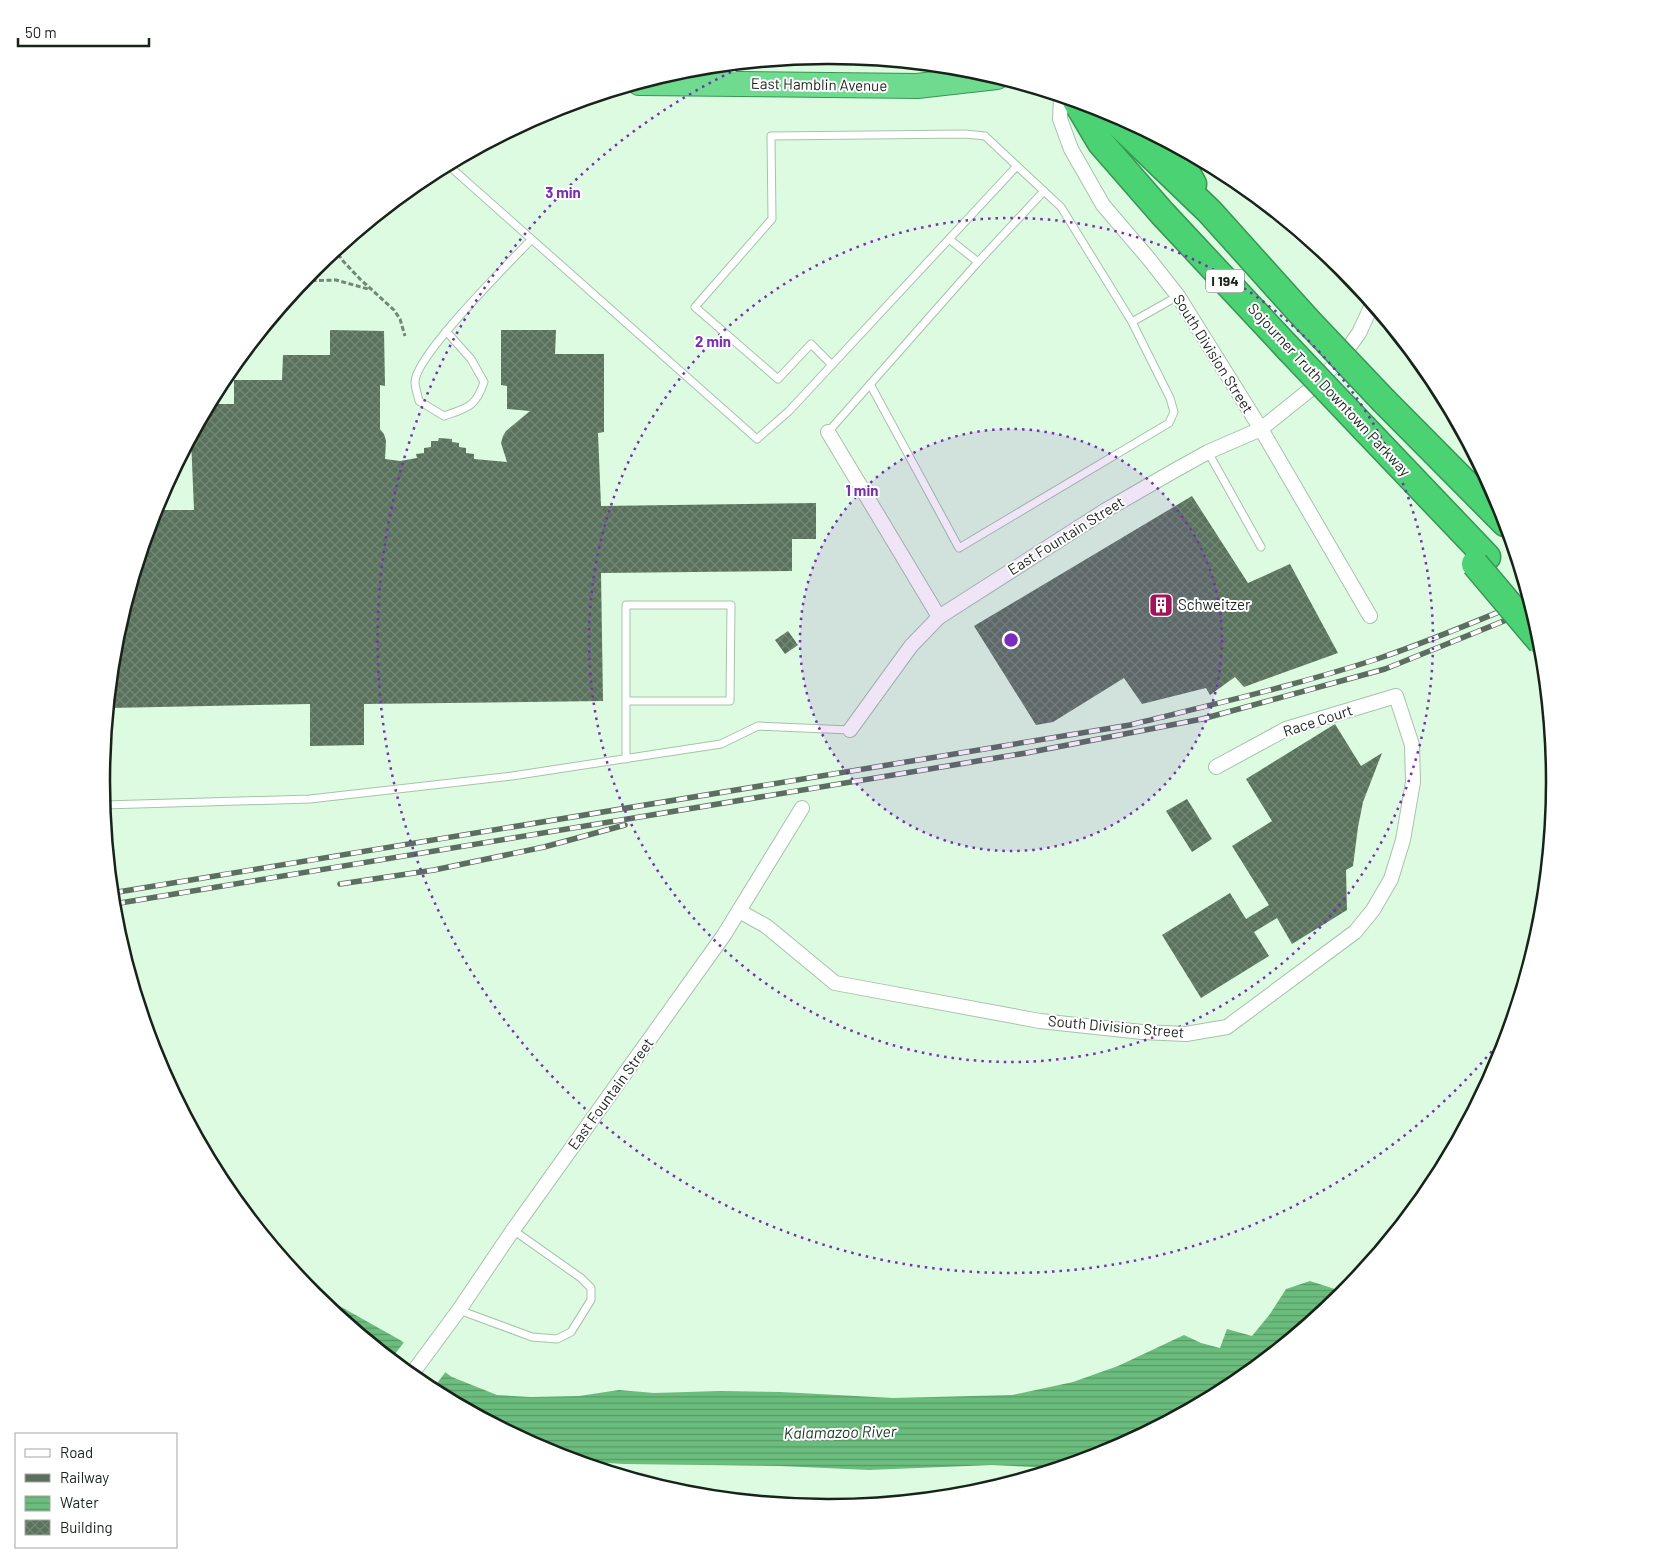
<svg xmlns="http://www.w3.org/2000/svg" width="1656" height="1563" font-family="Barlow,sans-serif">
<style>
.water{fill:url(#water-rules)}
.pier{fill:#ddfbe1}
.building{fill:url(#building-cross-hatch)}
.lines{fill:none;stroke-linecap:round;stroke-linejoin:round}
.service-casing{stroke:#a6c3ab;stroke-width:9}
.minor-casing{stroke:#a6c3ab;stroke-width:16}
.trunk-casing{stroke:#389554;stroke-width:26}
.motorway-casing{stroke:#389554;stroke-width:29}
.path{stroke:#738776;stroke-width:3;stroke-dasharray:5 2.5;stroke-linecap:butt}
.service{stroke:#fff;stroke-width:7}
.minor{stroke:#fff;stroke-width:14}
.trunk{stroke:#6edb8f;stroke-width:24}
.motorway{stroke:#4ad273;stroke-width:26}
.rail-casing{stroke:#5c6e5f;stroke-width:5.5}
.rail{stroke:#fff;stroke-width:4;stroke-dasharray:11;stroke-linecap:butt}
.motorway-bridge-casing{stroke:#389554;stroke-width:29;stroke-linecap:butt}
.motorway-bridge{stroke:#4ad273;stroke-width:26}
.ring{fill:none;stroke:#7b2cbf;stroke-width:2.5;stroke-dasharray:2.5 5}
.labels{text-anchor:middle;stroke-width:4;stroke-linejoin:round;paint-order:stroke}
.shield{fill:#fff;stroke:#5d655f;stroke-width:1}
.shield-label{font-size:14px;font-weight:bold;fill:#18231a}
.street-label{font-size:15px;fill:#18231a;stroke:#fff}
.poi-label{font-size:15px;fill:#18231a;stroke:#fff;text-anchor:start}
.water-label{font-size:16px;font-style:italic;fill:#15381e;stroke:#fff}
.rim{fill:none;stroke:#18231a;stroke-width:2.5}
.centre{fill:#7b2cbf;stroke:#fff;stroke-width:2.5}
.ring-label{font-size:15px;text-anchor:middle;font-weight:bold;fill:#7b2cbf;stroke:#fff;stroke-width:4;stroke-linejoin:round;paint-order:stroke}
</style>
<defs>
<pattern id="water-rules" width="6" height="5" patternUnits="userSpaceOnUse" patternTransform="scale(1.25)"><rect width="6" height="5" fill="#6bbd7e"/><path d="M0 2.5h6" fill="none" stroke="#579966"/></pattern>
<pattern id="building-cross-hatch" width="8" height="8" patternUnits="userSpaceOnUse" patternTransform="scale(1.25)"><rect width="8" height="8" fill="#58725c"/><path d="M0 0l8 8M0 8l8-8" fill="none" stroke="#758878"/></pattern>
</defs>
<rect width="100%" height="100%" fill="#ddfbe1"/>
<path class="water" d="M 1310,1281 L 1344,1292 L 1231,1386 L 1106,1453 L 1055,1468 L 992,1465 L 869,1470 L 780,1466 L 624,1464 L 576,1461 L 550,1453 L 424,1385 L 314,1295 L 336,1304 L 400,1340 L 452,1377 L 497,1395 L 531,1397 L 579,1396 L 619,1390 L 654,1393 L 720,1391 L 781,1392 L 893,1398 L 1012,1395 L 1073,1382 L 1118,1366 L 1184,1335 L 1201,1343 L 1220,1348 L 1227,1329 L 1252,1336 L 1270,1314 L 1286,1289 Z"/>
<path class="pier" d="M 405,1341 L 447,1370 L 432,1390 L 424,1385 L 391,1359 Z"/>
<g class="building">
<path d="M 330,330 L 384,331 L 385,386 L 380,385 L 380,429 L 384,434 L 386,441 L 385,459 L 400,461 L 417,458 L 416,454 L 424,453 L 424,448 L 431,447 L 431,441 L 438,441 L 439,438 L 452,439 L 452,442 L 459,443 L 459,447 L 466,448 L 466,453 L 474,454 L 474,459 L 507,462 L 501,443 L 503,436 L 506,431 L 530,411 L 507,409 L 507,386 L 501,385 L 501,330 L 556,330 L 555,354 L 604,354 L 604,432 L 598,433 L 601,506 L 816,503 L 816,539 L 792,539 L 792,571 L 601,573 L 603,701 L 364,704 L 364,745 L 310,746 L 310,704 L 110,708 L 110,693 L 116,639 L 155,510 L 194,510 L 191,439 L 210,404 L 234,404 L 234,380 L 282,380 L 283,355 L 330,355 Z"/>
<path d="M 1192,496 L 1248,583 L 1290,564 L 1338,653 L 1244,687 L 1235,677 L 1210,695 L 1206,688 L 1142,704 L 1124,678 L 1053,722 L 1036,725 L 974,626 Z"/>
<path d="M 788,631 L 798,645 L 785,654 L 775,640 Z"/>
<path d="M 1335,724 L 1361,766 L 1382,753 L 1363,802 L 1358,827 L 1353,866 L 1346,870 L 1347,910 L 1292,944 L 1277,918 L 1254,932 L 1269,956 L 1201,998 L 1162,935 L 1230,893 L 1246,919 L 1269,905 L 1232,846 L 1272,821 L 1246,779 Z"/>
<path d="M 1187,799 L 1212,839 L 1192,852 L 1166,811 Z"/>
</g>
<g class="lines">
<g class="service-casing">
<g id="service">
<path d="M 732,81 L 732,64"/>
<path d="M 448,165 L 757,439 L 789,411 L 1017,166 L 1061,207 L 1132,322 L 1178,296"/>
<path d="M 978,262 L 1044,191"/>
<path d="M 446,331 L 471,359 L 484,382 C 476,407 467,408 444,416 L 419,401 C 418,395 415,388 415,382 C 415,356 509,263 531,240"/>
<path d="M 832,365 L 811,344 L 778,379 L 695,307 L 772,219 L 771,136 L 965,134 L 985,136 L 1017,166"/>
<path d="M 870,384 L 959,548 L 1169,423 L 1174,412 L 1170,398 L 1132,322"/>
<path d="M 828,432 L 978,262 L 949,239"/>
<path d="M 1208,452 L 1261,547"/>
<path d="M 626,759 L 626,605 L 731,605 L 730,701 L 626,701"/>
<path d="M 104,805 L 310,799 L 512,776 L 721,744 L 758,726 L 850,730"/>
<path d="M 459,1310 L 532,1337 L 557,1339 L 571,1332 L 591,1300 L 591,1288 L 581,1278 L 513,1230"/>
</g>
</g>
<g class="minor-casing">
<g id="minor">
<path d="M 1061,97 L 1060,119 L 1071,149 L 1103,205 L 1149,259 L 1178,296 L 1261,429 L 1370,616"/>
<path d="M 828,432 L 939,617"/>
<path d="M 850,730 L 911,646 L 939,617 L 1106,510 L 1172,472 L 1208,452 L 1261,429 L 1317,384 L 1344,354 L 1359,333 L 1372,305"/>
<path d="M 739,911 L 766,926 L 835,983 L 1040,1021 L 1142,1032 L 1186,1034 L 1227,1027 L 1355,932 L 1373,910 L 1391,879 L 1403,840 L 1413,782 L 1412,745 L 1396,696 L 1286,729 L 1216,767"/>
<path d="M 411,1375 L 459,1310 L 513,1230 L 724,935 L 802,808"/>
</g>
</g>
<g class="trunk-casing">
<path id="trunk" d="M 639,83 L 917,86 L 997,77"/>
</g>
<g class="motorway-casing">
<g id="motorway">
<path d="M 1076,101 L 1101,143 L 1162,213 L 1289,349"/>
<path d="M 1104,110 L 1210,212 L 1308,321"/>
<path d="M 1172,146 L 1193,184"/>
<path d="M 1384,401 L 1505,523"/>
<path d="M 1365,429 L 1487,557"/>
</g>
</g>
<g class="path">
<path d="M 338,254 L 343,261 L 360,279 L 394,310 L 400,319 L 405,336"/>
<path d="M 304,281 L 336,280 L 368,289"/>
</g>
<use href="#service" class="service"/>
<use href="#minor" class="minor"/>
<use href="#trunk" class="trunk"/>
<use href="#motorway" class="motorway"/>
<g class="rail-casing">
<g id="rail">
<path d="M 340,884 L 434,870 L 544,847 L 625,825"/>
<path d="M 112,893 L 1130,725 C 1214,704 1298,685 1380,658 C 1430,641 1479,620 1528,600"/>
<path d="M 114,904 L 1026,753 L 1202,719 L 1385,669 L 1531,610"/>
</g>
</g>
<use href="#rail" class="rail"/>
<g class="motorway-bridge-casing">
<g id="motorway-bridge">
<path d="M 1308,321 L 1384,401"/>
<path d="M 1289,349 L 1365,429"/>
<path d="M 1475,564 L 1541,642"/>
</g>
</g>
<use href="#motorway-bridge" class="motorway-bridge"/>
</g>
<circle cx="1011" cy="640" r="211" fill="#7b2cbf" fill-opacity=".12"/>
<g class="ring">
<circle cx="1011" cy="640" r="211"/>
<circle cx="1011" cy="640" r="422"/>
<path d="M1506 1034A633 633 0 1 1 748 64"/>
</g>
<defs>
<g id="building-square" transform="scale(1.25)"><rect x="-9" y="-9" width="18" height="18" rx="4" fill="#a31357" stroke="#fff"/><path d="M-4-6H4V6H1V3H-1V6H-4ZM-2.5-4.3h1.7v1.8h-1.7ZM.8-4.3h1.7v1.8H.8ZM-2.5-1h1.7V.8h-1.7ZM.8-1h1.7V.8H.8Z" fill="#fff"/></g>
</defs>
<g fill-rule="evenodd">
<use href="#building-square" x="1161" y="605"/>
</g>
<g class="labels">
<rect class="shield" x="1206" y="269.5" width="38" height="23" rx="4"/>
<g class="shield-label">
<text x="1225" y="286">I 194</text>
</g>
<g class="street-label">
<text transform="translate(819 85) rotate(1)" y="5">East Hamblin Avenue</text>
<text transform="translate(1213 354) rotate(58)" y="5">South Division Street</text>
<text transform="translate(1329 390) rotate(47)" y="5">Sojourner Truth Downtown Parkway</text>
<text transform="translate(1066 536) rotate(-32)" y="5">East Fountain Street</text>
<text transform="translate(1318 721) rotate(-18)" y="5">Race Court</text>
<text transform="translate(1116 1027) rotate(5)" y="5">South Division Street</text>
<text transform="translate(611 1094) rotate(-54)" y="5">East Fountain Street</text>
</g>
<g class="poi-label">
<text x="1178" y="610">Schweitzer</text>
</g>
<g class="water-label">
<text transform="translate(840 1432) rotate(-1)" y="6">Kalamazoo River</text>
</g>
</g>
<path d="M0 0H1656V1563H0ZM827 64H829A717 717 0 0 1 1546 781V782A717 717 0 0 1 829 1499H827A717 717 0 0 1 110 782V781A717 717 0 0 1 827 64Z" fill="#fff" fill-rule="evenodd"/>
<path class="rim" d="M827 64H829A717 717 0 0 1 1546 781V782A717 717 0 0 1 829 1499H827A717 717 0 0 1 110 782V781A717 717 0 0 1 827 64Z"/>
<circle cx="1011" cy="640" r="8" class="centre"/>
<g class="ring-label">
<text x="563" y="198">3 min</text>
<text x="713" y="347">2 min</text>
<text x="862" y="496">1 min</text>
</g>
<rect x="15" y="1433" width="162" height="115" fill="#ffffff" stroke="#a3a7a3"/>
<rect x="25" y="1449" width="25" height="8" fill="#ffffff" stroke="#a3a7a3"/>
<text x="60" y="1458" font-size="15" fill="#18231a">Road</text>
<rect x="25" y="1474" width="25" height="8" fill="#5c6e5f" stroke="#a3a7a3"/>
<text x="60" y="1483" font-size="15" fill="#18231a">Railway</text>
<rect x="25" y="1496" width="25" height="15" fill="url(#water-rules)" stroke="#a3a7a3"/>
<text x="60" y="1508" font-size="15" fill="#18231a">Water</text>
<rect x="25" y="1520" width="25" height="15" fill="url(#building-cross-hatch)" stroke="#a3a7a3"/>
<text x="60" y="1533" font-size="15" fill="#18231a">Building</text>
<path d="M18 38v8h131v-8" fill="none" stroke="#18231a" stroke-width="2.5"/>
<text x="25" y="38" font-size="15" fill="#18231a" stroke="#ffffff" stroke-width="4" paint-order="stroke">50 m</text>
</svg>
